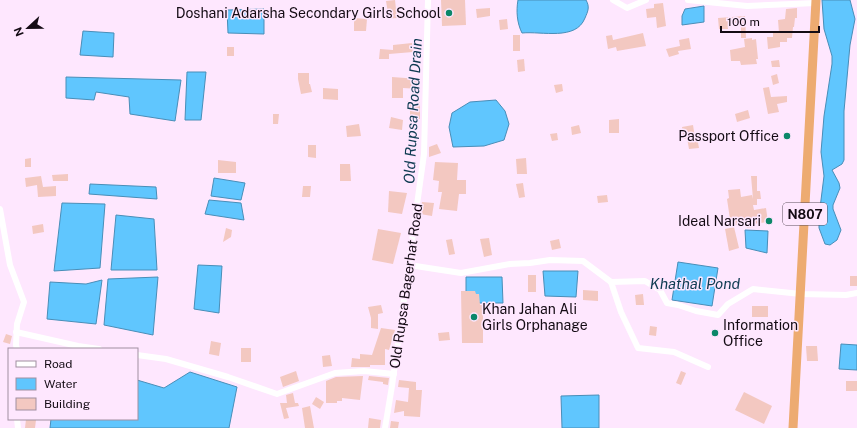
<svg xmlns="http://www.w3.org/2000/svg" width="857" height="428" font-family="'Public Sans',sans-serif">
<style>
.water{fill:#60c6fe;stroke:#498eb8}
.building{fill:#f3c8c1}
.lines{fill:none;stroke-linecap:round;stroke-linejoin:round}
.minor{stroke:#fff;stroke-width:6}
.highway{stroke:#edab71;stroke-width:9}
.poi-dot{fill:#0b8769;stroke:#fee7fe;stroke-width:1.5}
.labels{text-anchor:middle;stroke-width:3;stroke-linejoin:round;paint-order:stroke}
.shield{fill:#fee7fe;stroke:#5a4d5a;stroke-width:1}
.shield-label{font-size:13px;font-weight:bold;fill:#140b14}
.poi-label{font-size:14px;fill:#140b14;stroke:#fee7fe;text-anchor:end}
.street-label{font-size:14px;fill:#140b14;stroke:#fee7fe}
.water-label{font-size:15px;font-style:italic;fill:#0f3b52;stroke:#fee7fe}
</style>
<rect width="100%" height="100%" fill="#fee7fe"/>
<g class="water">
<path d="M 518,0 L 586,0 C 590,7 588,11 585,18 C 576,41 542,31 522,33 C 517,23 516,11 518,0 Z"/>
<path d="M 822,0 L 850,0 L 855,19 L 850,45 L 844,111 L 844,160 L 842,164 L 832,170 L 839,183 L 840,188 L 833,205 L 833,209 L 841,230 L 837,240 L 830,245 L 825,244 L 819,228 L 819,216 L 824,176 L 821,152 L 824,116 L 832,64 L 832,56 L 824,29 Z"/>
<path d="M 704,6 L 704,22 L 682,25 L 682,16 L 685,9 Z"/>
<path d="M 264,9 L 264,34 L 228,33 L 227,10 Z"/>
<path d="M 83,31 L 114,33 L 113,57 L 80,55 Z"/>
<path d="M 187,72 L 206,72 L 201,120 L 185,120 Z"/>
<path d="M 66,77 L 181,80 L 175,121 L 130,114 L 129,97 L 96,92 L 94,100 L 66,98 Z"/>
<path d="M 496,100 L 505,111 L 509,124 L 504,140 L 484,146 L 453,147 L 449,127 L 452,113 L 470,102 Z"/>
<path d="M 214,178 L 245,183 L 241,200 L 211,196 Z"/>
<path d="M 90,184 L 156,187 L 157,199 L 89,194 Z"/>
<path d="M 209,200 L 241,203 L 244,220 L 205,214 Z"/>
<path d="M 62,203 L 105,204 L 100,268 L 54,271 Z"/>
<path d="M 116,215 L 154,219 L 157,270 L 111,270 Z"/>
<path d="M 745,230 L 768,231 L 767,253 L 746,248 Z"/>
<path d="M 678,262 L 718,268 L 712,306 L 672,300 Z"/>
<path d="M 198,265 L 222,266 L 219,313 L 194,309 Z"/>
<path d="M 543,271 L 578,271 L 576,297 L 545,296 Z"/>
<path d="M 158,277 L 153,335 L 104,325 L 108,279 Z"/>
<path d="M 466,277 L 502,277 L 503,303 L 466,303 Z"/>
<path d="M 102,280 L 96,324 L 47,319 L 50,282 L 86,284 Z"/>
<path d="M 841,344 L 857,345 L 857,370 L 839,369 Z"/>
<path d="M 190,372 L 237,387 L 229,428 L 50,428 L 51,419 L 137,419 L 137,380 L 164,388 Z"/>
<path d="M 599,395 L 599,428 L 562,428 L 561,396 Z"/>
</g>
<g class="building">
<path d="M 395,0 L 397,18 L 382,19 L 381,13 L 388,13 L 386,1 Z"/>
<path d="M 441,0 L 465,0 L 466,25 L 442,26 Z"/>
<path d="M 663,3 L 666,26 L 657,28 L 656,17 L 647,18 L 646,9 L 654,8 L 654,4 Z"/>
<path d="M 490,8 L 490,16 L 477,18 L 476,9 Z"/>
<path d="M 797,8 L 797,18 L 795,18 L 794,27 L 793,27 L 792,38 L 787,38 L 787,42 L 780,42 L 780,47 L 768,49 L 767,37 L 773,37 L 773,33 L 779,33 L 778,20 L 785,19 L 786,9 Z"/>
<path d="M 745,16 L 746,38 L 741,38 L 741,23 L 728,23 L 728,29 L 719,29 L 718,18 Z"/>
<path d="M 354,18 L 367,19 L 366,31 L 354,31 Z"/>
<path d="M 507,19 L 508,29 L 500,30 L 499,20 Z"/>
<path d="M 643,33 L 646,46 L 617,51 L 616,47 L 608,49 L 606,36 L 612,35 L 613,40 Z"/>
<rect x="513" y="35" width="7" height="16"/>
<path d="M 689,38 L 691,49 L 678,51 L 679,54 L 669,57 L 666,49 L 680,46 L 679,40 Z"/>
<path d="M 752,38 L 752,40 L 756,39 L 758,59 L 756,59 L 757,64 L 741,65 L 740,61 L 731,61 L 730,50 L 745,47 L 744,39 Z"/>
<path d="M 412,43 L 413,52 L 389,54 L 389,59 L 379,59 L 380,49 L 393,50 L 393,45 Z"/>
<rect x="227" y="47" width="7" height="9"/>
<path d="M 524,59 L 525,71 L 518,72 L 517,60 Z"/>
<path d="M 779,60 L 780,67 L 772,67 L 771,61 Z"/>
<path d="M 298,73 L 309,73 L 309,84 L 310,84 L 312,92 L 301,94 L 298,79 Z"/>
<path d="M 777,74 L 779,83 L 773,85 L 771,76 Z"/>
<path d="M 392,77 L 419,79 L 419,89 L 403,88 L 403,98 L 392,98 Z"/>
<path d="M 562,84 L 563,91 L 556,93 L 554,85 Z"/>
<path d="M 769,87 L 771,97 L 787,96 L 787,102 L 777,104 L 779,112 L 768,114 L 763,88 Z"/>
<path d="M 323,88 L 338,89 L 338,100 L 323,99 Z"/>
<path d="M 407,101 L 420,102 L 420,119 L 410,118 L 410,109 L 407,108 Z"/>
<path d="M 748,110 L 750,118 L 737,122 L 735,114 Z"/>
<path d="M 273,114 L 279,114 L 278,124 L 273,124 Z"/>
<path d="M 391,117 L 403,120 L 402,130 L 389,128 Z"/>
<path d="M 619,119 L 619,133 L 609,133 L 609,120 Z"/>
<path d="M 359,124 L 361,136 L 347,137 L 346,126 Z"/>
<path d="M 579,125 L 581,133 L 572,135 L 571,127 Z"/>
<path d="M 693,125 L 695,138 L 697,137 L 699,148 L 689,149 L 687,138 L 684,139 L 682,127 Z"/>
<path d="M 557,133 L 558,140 L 552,141 L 550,134 Z"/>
<path d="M 437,144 L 441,153 L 429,157 L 429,147 Z"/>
<path d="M 308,145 L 316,145 L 316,158 L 308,157 Z"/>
<path d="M 31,158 L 31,167 L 25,167 L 25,159 Z"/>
<path d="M 526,158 L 527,174 L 517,174 L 516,159 Z"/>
<path d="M 218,160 L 236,162 L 236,173 L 218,173 Z"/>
<path d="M 435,162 L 458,163 L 457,180 L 466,180 L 466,194 L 459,194 L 457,211 L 439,209 L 442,192 L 438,192 L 439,181 L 433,180 Z"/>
<path d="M 340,164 L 350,164 L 351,181 L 340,181 Z"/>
<path d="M 68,174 L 68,181 L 53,181 L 52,175 Z"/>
<path d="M 41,176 L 43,187 L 56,186 L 56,196 L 38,197 L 37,185 L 26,187 L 25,178 Z"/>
<path d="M 751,176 L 757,176 L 757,191 L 760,191 L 761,199 L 757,199 L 757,205 L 753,205 L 754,210 L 766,208 L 768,222 L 753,224 L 753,227 L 747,228 L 746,223 L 731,226 L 727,199 L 729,198 L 728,190 L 740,189 L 741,197 L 752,195 L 753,199 Z"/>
<path d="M 523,183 L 525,197 L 519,198 L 516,184 Z"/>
<path d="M 303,186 L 311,186 L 310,197 L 302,197 Z"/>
<path d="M 389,191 L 407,193 L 402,214 L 388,212 Z"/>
<path d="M 607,195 L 608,202 L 598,203 L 597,196 Z"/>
<path d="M 422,202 L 434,203 L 432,216 L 420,214 Z"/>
<path d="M 43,224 L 44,232 L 33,234 L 32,226 Z"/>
<path d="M 734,227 L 739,248 L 729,251 L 725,229 Z"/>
<path d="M 226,228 L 232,230 L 231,237 L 223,242 Z"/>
<path d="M 378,229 L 401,233 L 393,264 L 372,260 Z"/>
<path d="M 489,238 L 492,255 L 484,257 L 480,239 Z"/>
<path d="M 452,239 L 455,254 L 449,255 L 446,240 Z"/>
<path d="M 559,239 L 561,248 L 552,250 L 550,241 Z"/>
<rect x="528" y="275" width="8" height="17"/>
<rect x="850" y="276" width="7" height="10"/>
<path d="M 583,290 L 598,291 L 598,301 L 583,300 Z"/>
<path d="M 461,291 L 475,291 L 476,294 L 479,294 L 480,305 L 483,305 L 483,343 L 462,343 Z"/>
<path d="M 643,294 L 644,305 L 636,305 L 635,295 Z"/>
<path d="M 381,305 L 383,313 L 378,314 L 378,329 L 371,328 L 371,318 L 368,307 Z"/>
<rect x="752" y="306" width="16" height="11"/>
<path d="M 650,326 L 657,327 L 656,336 L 649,335 Z"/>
<path d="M 381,328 L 395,330 L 389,350 L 385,349 L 385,365 L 370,365 L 370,367 L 351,367 L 352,358 L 360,359 L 360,354 L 372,355 Z"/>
<path d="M 449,332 L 450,340 L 439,341 L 438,333 Z"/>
<path d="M 6,334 L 12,336 L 10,344 L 3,342 Z"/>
<path d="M 211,341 L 221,343 L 219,356 L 209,354 Z"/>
<path d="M 806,346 L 817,346 L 818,361 L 807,361 Z"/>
<rect x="241" y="348" width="10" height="14"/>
<path d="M 330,355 L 332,366 L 323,367 L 322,356 Z"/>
<path d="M 296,371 L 299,381 L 283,387 L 280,377 Z"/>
<path d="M 681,371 L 686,373 L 681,385 L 676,383 Z"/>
<path d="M 363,376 L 360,400 L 342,398 L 342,401 L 337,401 L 337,403 L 326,403 L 326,381 L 336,377 Z"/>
<path d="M 369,376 L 389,378 L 388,385 L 383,384 L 383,382 L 368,380 Z"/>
<path d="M 399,380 L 416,382 L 416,390 L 422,390 L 420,417 L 404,416 L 404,411 L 394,413 L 396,400 L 408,402 L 409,388 L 398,387 Z"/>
<rect x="846" y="381" width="11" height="10"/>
<path d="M 744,392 L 772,406 L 764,424 L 735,410 Z"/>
<path d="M 293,393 L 295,403 L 298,403 L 299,406 L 286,408 L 289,418 L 284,419 L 280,403 L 287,403 L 286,395 Z"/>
<path d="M 316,397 L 324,402 L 320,409 L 312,404 Z"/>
<path d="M 310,406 L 314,428 L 305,428 L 302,408 Z"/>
<path d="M 369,418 L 381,420 L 380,428 L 368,428 Z"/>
<path d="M 26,419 L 36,420 L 35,428 L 25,428 Z"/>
<path d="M 391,421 L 399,422 L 398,428 L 390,428 Z"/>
</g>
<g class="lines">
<g class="minor">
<path d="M 613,0 L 627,8 L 646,0"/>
<path d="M 688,0 L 747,6 L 816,3"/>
<path d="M 0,209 L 10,265 L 24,302 L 17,324 L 16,345 L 17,349"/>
<path d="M 409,265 L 461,273 L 510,264 L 530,263 L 550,260 L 583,261 L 611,282 L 645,281 L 660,290 L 667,303 L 678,305 L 696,311 L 718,315 L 728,304 L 753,289 L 801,294 L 846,295 L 857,293"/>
<path d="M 611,282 L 621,312 L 638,348 L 674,352 L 708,367"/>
<path d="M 16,332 L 78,346 L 99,349"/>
<path d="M 137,355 L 166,359 L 228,377 L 277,394 L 335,373 L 364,371 L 394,374"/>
<path d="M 17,419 L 18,428"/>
<path d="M 385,428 L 392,386 L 424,154 L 428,0"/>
</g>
<path class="highway" d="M 793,428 L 816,0"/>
</g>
<g class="poi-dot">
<circle cx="449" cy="13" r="4"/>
<circle cx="787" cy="136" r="4"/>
<circle cx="769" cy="221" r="4"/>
<circle cx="474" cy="317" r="4"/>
<circle cx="715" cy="333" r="4"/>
</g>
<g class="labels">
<rect class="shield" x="783" y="203" width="44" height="22" rx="3"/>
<g class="shield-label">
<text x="805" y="219">N807</text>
</g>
<g class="poi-label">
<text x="441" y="18">Doshani Adarsha Secondary Girls School</text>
<text x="779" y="141">Passport Office</text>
<text x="761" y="226">Ideal Narsari</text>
<text x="482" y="314" text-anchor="start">Khan Jahan Ali<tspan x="482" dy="16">Girls Orphanage</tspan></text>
<text x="723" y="330" text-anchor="start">Information<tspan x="723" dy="16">Office</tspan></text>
</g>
<g class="street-label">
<text transform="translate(406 286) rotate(-82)" y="5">Old Rupsa Bagerhat Road</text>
</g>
<g class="water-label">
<text transform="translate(413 111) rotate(-87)" y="5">Old Rupsa Road Drain</text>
<text x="695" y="289">Khathal Pond</text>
</g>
</g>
<rect x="8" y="348" width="130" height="72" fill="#fee7fe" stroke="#a08fa0"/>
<rect x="16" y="361" width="20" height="6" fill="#ffffff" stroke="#a08fa0"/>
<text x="44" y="368" font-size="12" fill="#140b14">Road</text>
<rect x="16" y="378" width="20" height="12" fill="#60c6fe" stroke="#a08fa0"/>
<text x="44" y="388" font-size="12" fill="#140b14">Water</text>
<rect x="16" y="398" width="20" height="12" fill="#f3c8c1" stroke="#a08fa0"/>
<text x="44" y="408" font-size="12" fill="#140b14">Building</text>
<g transform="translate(28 28) rotate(248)" stroke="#fee7fe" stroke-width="3" paint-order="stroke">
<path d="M0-3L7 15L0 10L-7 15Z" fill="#140b14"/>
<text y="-6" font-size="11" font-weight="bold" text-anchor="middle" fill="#140b14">N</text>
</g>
<path d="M721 26v6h98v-6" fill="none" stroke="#140b14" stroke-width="2"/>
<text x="727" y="26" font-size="12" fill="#140b14" stroke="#fee7fe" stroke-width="3" paint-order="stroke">100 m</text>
</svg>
